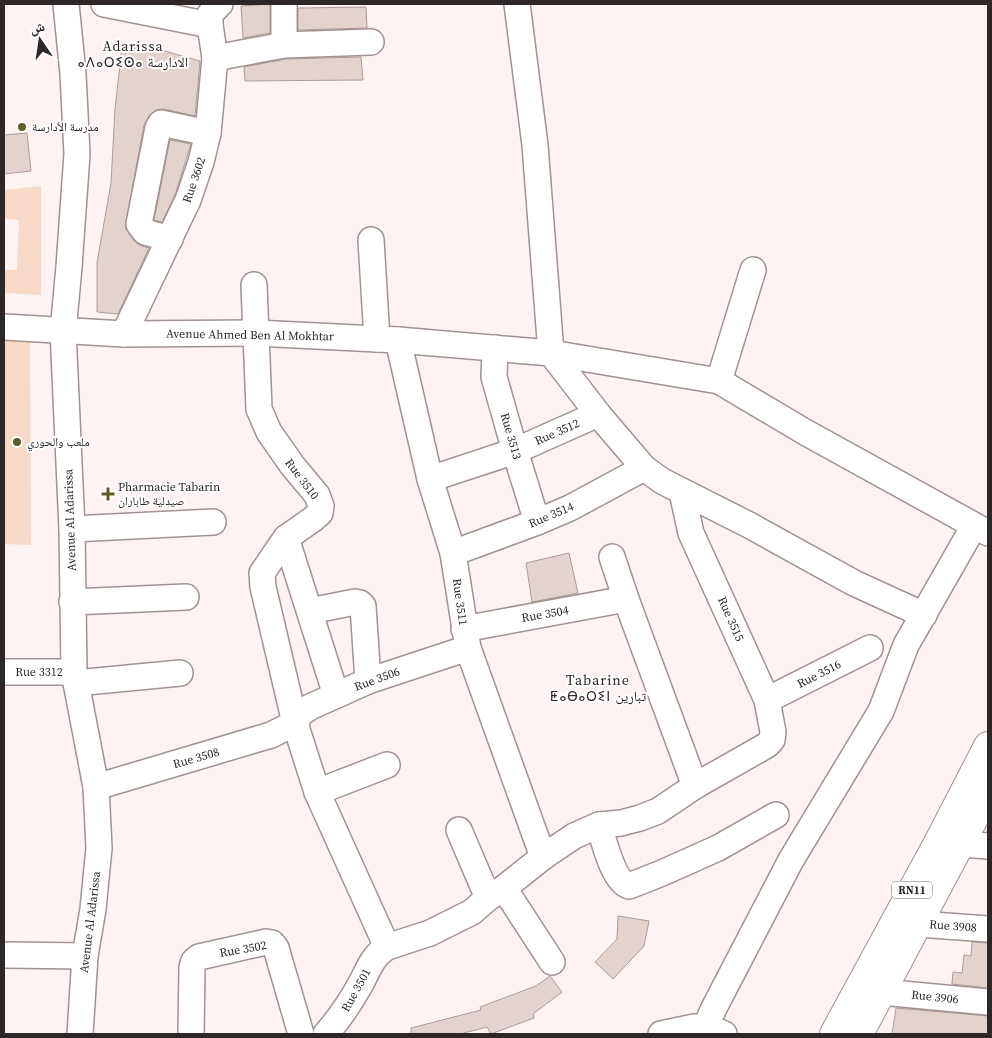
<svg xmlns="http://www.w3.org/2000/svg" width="992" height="1038" font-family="'Source Serif 4','Noto Naskh Arabic','Noto Sans Tifinagh',serif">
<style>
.green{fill:#f8d9c8}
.building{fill:#e3d3cf;stroke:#ac9c99}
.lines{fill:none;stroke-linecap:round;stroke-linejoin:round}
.minor-casing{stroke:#a29292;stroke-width:28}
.primary-casing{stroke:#a29292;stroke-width:30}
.minor{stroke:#fff;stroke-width:25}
.primary{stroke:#fff;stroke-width:28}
.poi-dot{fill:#615d2a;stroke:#fff;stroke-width:2}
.labels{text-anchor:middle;stroke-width:4;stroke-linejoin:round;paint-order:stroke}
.shield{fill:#fff;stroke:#6c6868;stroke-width:1}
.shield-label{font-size:11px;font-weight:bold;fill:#2d2727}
.poi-label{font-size:12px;fill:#2d2727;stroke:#fff;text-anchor:start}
.street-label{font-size:12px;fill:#2d2727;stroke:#fff}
.neighbourhood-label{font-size:14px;letter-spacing:1px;fill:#2d2727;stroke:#fff}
</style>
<rect width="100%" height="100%" fill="#fdf3f3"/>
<g class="green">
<path d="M 41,186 L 41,295 L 4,293 L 4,270 L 17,270 L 19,220 L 4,219 L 4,190 Z"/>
<path d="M 4,339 L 30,340 L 31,545 L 4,544 Z"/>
</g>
<g class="building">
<path d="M 270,4 L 270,33 L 243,38 L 241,6 Z"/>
<path d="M 366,7 L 367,28 L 298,30 L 298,8 Z"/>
<path d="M 122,47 L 165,51 L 200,61 L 195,116 L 164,109 L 156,110 L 149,116 L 144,125 L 125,227 L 134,241 L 141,246 L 149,248 L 118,314 L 97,312 L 97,263 L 111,183 L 115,109 Z"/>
<path d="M 361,57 L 363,80 L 245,81 L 244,67 L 286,59 Z"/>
<path d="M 27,133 L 31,171 L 4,174 L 4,135 Z"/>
<path d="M 170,140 L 191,144 L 175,195 L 162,222 L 154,220 Z"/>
<path d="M 569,553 L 578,593 L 532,602 L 526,563 Z"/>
<path d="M 618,916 L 649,921 L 644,946 L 613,979 L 595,962 L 617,939 Z"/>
<path d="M 972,942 L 988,943 L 988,988 L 952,984 L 953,972 L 962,973 L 964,955 L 971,956 Z"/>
<path d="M 550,976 L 562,992 L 533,1014 L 534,1018 L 491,1034 L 487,1027 L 460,1034 L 411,1034 L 411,1028 L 481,1010 L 480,1007 L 536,986 Z"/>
<path d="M 896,1008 L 988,1016 L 988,1034 L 892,1034 Z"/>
</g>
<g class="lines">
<g class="minor-casing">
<g id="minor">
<path d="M 66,4 L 73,74 L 77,154 L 69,267 L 63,331 L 72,529 L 74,672 L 96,787 L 99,848 L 93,909 L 85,956 L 80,1034"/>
<path d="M 104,4 L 210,25"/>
<path d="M 517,4 L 535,145 L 551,353 L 598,414 L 644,468 L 662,481 L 749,525 L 854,583 L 924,615"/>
<path d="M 284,45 L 284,4"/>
<path d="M 215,58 L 284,45 L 371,42"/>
<path d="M 170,239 L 145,232 L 139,224 L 158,128 L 161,123 L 208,133"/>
<path d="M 371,240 L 377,339"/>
<path d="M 254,285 L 259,409 L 269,432 L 292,465 L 317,495 L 321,506 L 320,513 L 313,519 L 286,538 L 262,573 L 263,587 L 295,723 L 317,792 L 387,947"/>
<path d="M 4,327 L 124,334 L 255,333 L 398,340 L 551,353 L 719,381 L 805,432 L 988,533"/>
<path d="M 124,334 L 188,200 L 201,162 L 208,133 L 215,58 L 210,25 L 210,14 L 220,4"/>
<path d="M 398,340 L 430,479 L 453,553 L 468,648 L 543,857"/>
<path d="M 495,348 L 494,377 L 515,451 L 537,522"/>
<path d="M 719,381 L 753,270"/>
<path d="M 430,479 L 515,451 L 598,414"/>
<path d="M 72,529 L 213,522"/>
<path d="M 286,538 L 336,695"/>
<path d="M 453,553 L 537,522 L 570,508 L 644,468"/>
<path d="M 612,557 L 626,599 L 695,786"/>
<path d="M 72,602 L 186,597"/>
<path d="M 310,611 L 355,602 L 360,603 L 363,606 L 368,681"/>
<path d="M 464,629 L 626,599"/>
<path d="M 4,672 L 74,672"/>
<path d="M 76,683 L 180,673"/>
<path d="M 767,700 L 870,648"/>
<path d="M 96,787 L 271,735 L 295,723 L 301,713 L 310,707 L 368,681 L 468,648"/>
<path d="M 317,792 L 387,765"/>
<path d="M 599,825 C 604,841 613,881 629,886 L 662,873 L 718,848 L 776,815"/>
<path d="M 459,830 L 488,898"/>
<path d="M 961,844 L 988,846"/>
<path d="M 504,888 L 552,962"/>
<path d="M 918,924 L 988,929"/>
<path d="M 4,955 L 85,956"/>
<path d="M 881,992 L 988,1002"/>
<path d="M 191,1034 L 192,967 L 194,961 L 199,957 L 266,942 L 272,943 L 276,948 L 301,1034"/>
<path d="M 326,1034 C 339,1019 350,1003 360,985 C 368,971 372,956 387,947 L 430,933 L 472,912 L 488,898 L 504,888 L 543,857 L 574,836 L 599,825 L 621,823 L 640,818 L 658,811 L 695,786 L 767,745 L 772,740 L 773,732 L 767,700 L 691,533 L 682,492"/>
<path d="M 661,1034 L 694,1027 L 705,1028"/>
<path d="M 724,1034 L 715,1030 L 705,1028 L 714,1008 L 791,860 L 881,711 L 906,645 L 974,526"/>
</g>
</g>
<g class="primary-casing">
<g id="primary">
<path d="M 834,1034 L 939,841 L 988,746"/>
<path d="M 859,1034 L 988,792"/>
</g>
</g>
<use href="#minor" class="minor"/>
<use href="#primary" class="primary"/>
</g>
<g class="poi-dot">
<circle cx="22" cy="127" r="5"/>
<circle cx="17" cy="442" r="5"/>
<path d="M105.5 486.5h5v5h5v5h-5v5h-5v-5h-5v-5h5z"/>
</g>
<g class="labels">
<rect class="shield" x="892" y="881.5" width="40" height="17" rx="4"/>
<g class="shield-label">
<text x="912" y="894">RN11</text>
</g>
<g class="poi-label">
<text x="32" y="131">مدرسة الأدارسة</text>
<text x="27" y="446">ملعب والحوري</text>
<text x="118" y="491">Pharmacie Tabarin<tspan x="118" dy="14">صيدلية طاباران</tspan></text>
</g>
<g class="street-label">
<text transform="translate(194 180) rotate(-71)" y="4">Rue 3602</text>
<text transform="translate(250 335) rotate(1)" y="4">Avenue Ahmed Ben Al Mokhtar</text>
<text transform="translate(557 432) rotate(-24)" y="4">Rue 3512</text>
<text transform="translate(511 436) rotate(74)" y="4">Rue 3513</text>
<text transform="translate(302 479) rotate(53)" y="4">Rue 3510</text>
<text transform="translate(551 515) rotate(-23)" y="4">Rue 3514</text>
<text transform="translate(70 520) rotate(-92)" y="4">Avenue Al Adarissa</text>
<text transform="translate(460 602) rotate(82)" y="4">Rue 3511</text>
<text transform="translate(545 614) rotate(-10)" y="4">Rue 3504</text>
<text transform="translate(731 619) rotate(66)" y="4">Rue 3515</text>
<text x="39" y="676">Rue 3312</text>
<text transform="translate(819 674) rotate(-27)" y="4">Rue 3516</text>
<text transform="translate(377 679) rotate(-20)" y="4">Rue 3506</text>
<text transform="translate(196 758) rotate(-16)" y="4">Rue 3508</text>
<text transform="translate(90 922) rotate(-83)" y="4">Avenue Al Adarissa</text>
<text transform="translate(953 926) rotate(4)" y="4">Rue 3908</text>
<text transform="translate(243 949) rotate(-10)" y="4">Rue 3502</text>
<text transform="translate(356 990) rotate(-61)" y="4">Rue 3501</text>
<text transform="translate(935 997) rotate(6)" y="4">Rue 3906</text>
</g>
<g class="neighbourhood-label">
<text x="133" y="51">Adarissa<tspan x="133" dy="16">ⴰⴷⴰⵔⵉⵙⴰ الادارسة</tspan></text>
<text x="598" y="685">Tabarine<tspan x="598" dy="16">ⵟⴰⴱⴰⵔⵉⵏ تبارين</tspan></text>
</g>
</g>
<rect width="992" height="1038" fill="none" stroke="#2d2727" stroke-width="10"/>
<g transform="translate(40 40) rotate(347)" stroke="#ffffff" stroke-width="4" paint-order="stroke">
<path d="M0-4L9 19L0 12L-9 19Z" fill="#2d2727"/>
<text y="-8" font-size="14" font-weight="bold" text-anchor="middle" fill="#2d2727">ش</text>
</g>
</svg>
